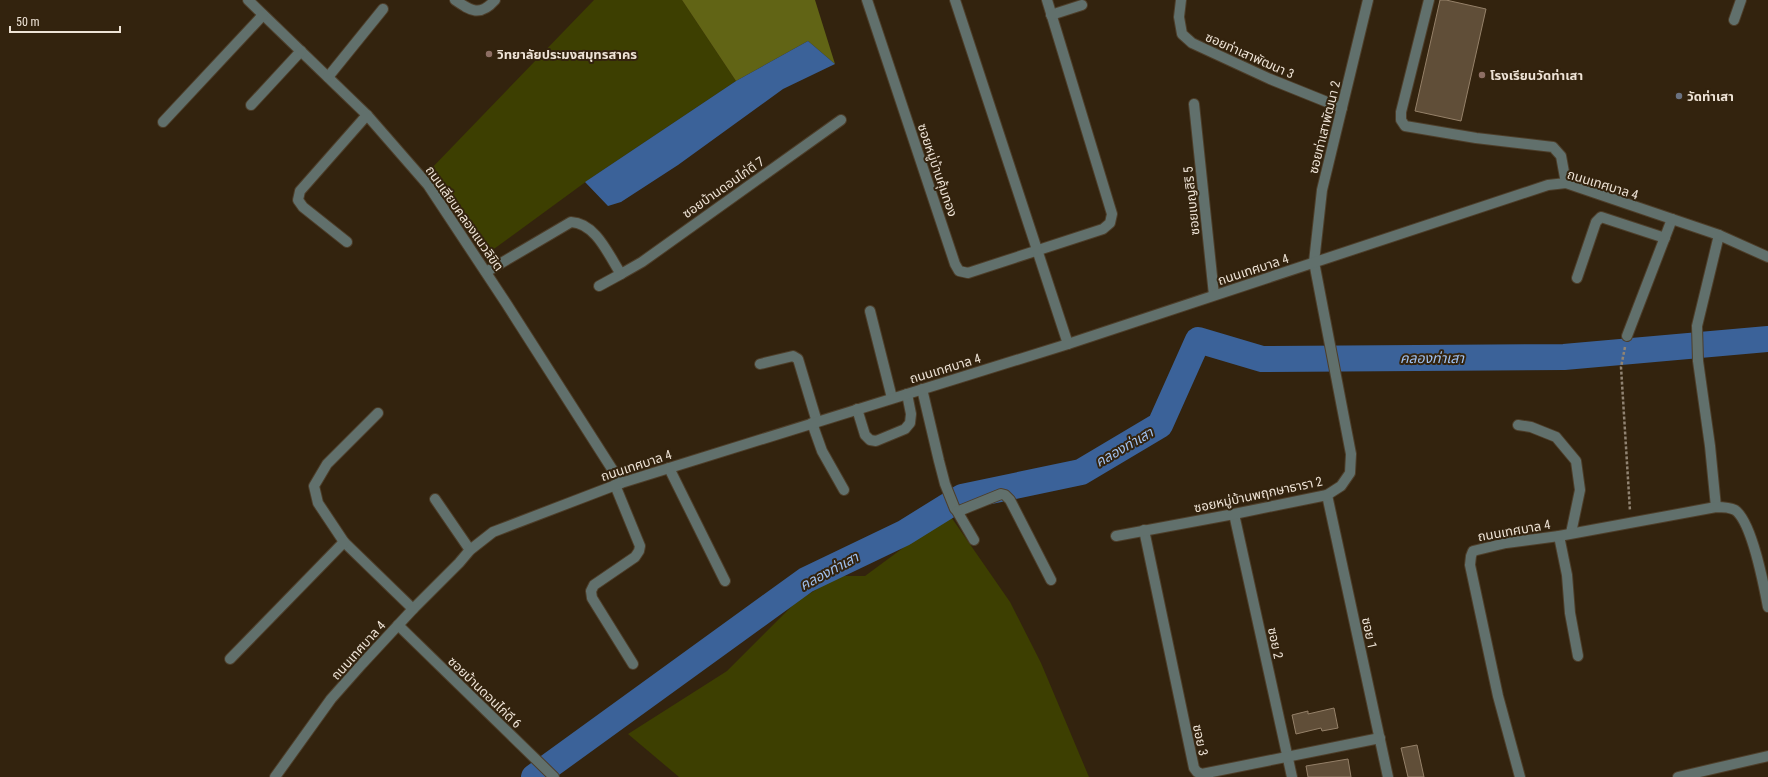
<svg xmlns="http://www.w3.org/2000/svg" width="1768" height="777" font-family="'Roboto Condensed','Noto Sans Thai',sans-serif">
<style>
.green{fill:#3d3f01}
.forest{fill:#616415}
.water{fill:#3b6299}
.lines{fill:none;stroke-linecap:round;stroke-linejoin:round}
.river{stroke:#3b6299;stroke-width:26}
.building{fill:#604e38;stroke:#958169}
.minor-casing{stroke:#4d3e2a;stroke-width:12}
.path{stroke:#918473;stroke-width:2.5;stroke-dasharray:3 2;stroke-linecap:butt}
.minor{stroke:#61706c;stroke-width:10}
.education-dot{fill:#8d6e63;stroke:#33230e;stroke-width:1.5}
.worship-dot{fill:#6b7280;stroke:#33230e;stroke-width:1.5}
.labels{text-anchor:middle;stroke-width:4;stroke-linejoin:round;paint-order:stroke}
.poi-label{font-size:13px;font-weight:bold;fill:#eee3d6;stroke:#33230e;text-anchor:start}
.street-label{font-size:13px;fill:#eee3d6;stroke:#33230e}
.water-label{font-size:14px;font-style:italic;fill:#a1c3f2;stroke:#33230e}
</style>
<rect width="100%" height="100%" fill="#33230e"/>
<g class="green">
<path d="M 594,0 L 682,0 L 736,81 L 591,178 L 487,254 L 428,172 Z"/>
<path d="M 949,514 L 1010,602 L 1041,663 L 1089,777 L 679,777 L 628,734 L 727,671 L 797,601 L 839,576 L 865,576 Z"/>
</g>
<path class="forest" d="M 682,0 L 815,0 L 835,64 L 808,41 L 736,81 Z"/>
<path class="water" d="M 808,41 L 835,64 L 783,89 L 678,165 L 621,202 L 608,206 L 585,182 L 736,81 Z"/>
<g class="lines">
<path class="river" d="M 534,777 L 806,580 L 904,533 L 962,497 L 1081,472 L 1160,425 L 1198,340 L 1262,359 L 1564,357 L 1768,339"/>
</g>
<g class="building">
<path d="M 1440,0 L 1446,0 L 1486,9 L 1461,121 L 1415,111 Z"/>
<path d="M 1334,708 L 1338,728 L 1322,731 L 1321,728 L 1296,734 L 1292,715 L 1308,711 L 1308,714 Z"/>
<path d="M 1417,745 L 1424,777 L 1408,777 L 1401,748 Z"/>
<path d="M 1348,759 L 1351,777 L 1308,777 L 1306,766 Z"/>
</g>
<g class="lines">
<g class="minor-casing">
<g id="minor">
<path d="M 248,0 L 367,115 L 428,185 L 506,303 L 621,483"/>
<path d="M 455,0 C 471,11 480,17 495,0"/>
<path d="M 867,0 L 955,264 L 959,271 L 968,273 L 1103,229 L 1110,223 L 1112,214 L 1047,0"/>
<path d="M 955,0 L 1068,344"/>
<path d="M 1181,0 L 1179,17 L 1182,34 L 1192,43 L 1270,79 L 1342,108"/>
<path d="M 1429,0 L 1401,112 L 1401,120 L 1405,126 L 1476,138 L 1553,147 L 1561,156 L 1566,183"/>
<path d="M 1051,15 L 1082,5"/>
<path d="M 1734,20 L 1741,0"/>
<path d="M 328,77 L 383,9"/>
<path d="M 1194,104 L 1214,295"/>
<path d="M 251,105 L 301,51"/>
<path d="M 163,122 L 263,15"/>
<path d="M 347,242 L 303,207 L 298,200 L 300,191 L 367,115"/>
<path d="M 486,272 L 571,222 C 596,223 609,256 621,274 L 642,262 L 841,120"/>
<path d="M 1577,278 L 1596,222 L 1601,217 L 1665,238"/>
<path d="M 599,286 L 621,274"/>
<path d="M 870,311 L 892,398"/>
<path d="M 1627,336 L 1672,219"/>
<path d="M 760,364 L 793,356 L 798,359 L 817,422"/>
<path d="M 922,389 L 939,461 L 945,484 L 955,509 L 959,511 L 1001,494 L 1005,495 L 1010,500 L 1051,580"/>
<path d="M 857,409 L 865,435 L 870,440 L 876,441 L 905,429 L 910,423 L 911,414 L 907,394"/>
<path d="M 378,413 L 327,464 L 314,486 L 318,503 L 344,542 L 413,609"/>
<path d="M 812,423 L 822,451 L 844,490"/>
<path d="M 1518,425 L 1531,427 L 1556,437 L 1576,461 L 1580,490 L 1571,533"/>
<path d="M 669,468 L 725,581"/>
<path d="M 615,485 L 640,546 L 639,551 L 635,557 L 594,585 L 591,591 L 592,598 L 633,664"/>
<path d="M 1327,495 L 1388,777"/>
<path d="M 435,499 L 470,550"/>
<path d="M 1716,507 L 1710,446 L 1698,361 L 1697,326 L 1719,235"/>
<path d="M 957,511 L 974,540"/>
<path d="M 1234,514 L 1292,777"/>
<path d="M 1144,530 L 1194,768 L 1197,772 L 1202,774 L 1380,738"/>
<path d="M 1116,536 L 1234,514 L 1327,495 L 1341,486 L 1350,473 L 1351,454 L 1314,262 L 1322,190 L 1368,0"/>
<path d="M 1559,536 L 1567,575 L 1570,613 L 1578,656"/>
<path d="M 398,625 L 554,777"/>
<path d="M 230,659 L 344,542"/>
<path d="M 275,777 L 331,699 L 362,664 L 413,609 L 459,563 L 470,550 L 493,532 L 621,483 L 1068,344 L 1548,185 L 1566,183 L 1719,235 L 1768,257"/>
<path d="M 1520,777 L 1498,696 L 1470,565 L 1471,556 L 1473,551 L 1506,543 L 1559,536 L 1716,507 C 1722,507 1729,507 1735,510 C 1752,522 1764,586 1768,607"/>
<path d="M 1678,777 L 1768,756"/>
</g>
</g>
<path class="path" d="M 1625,347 L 1621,367 L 1630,511"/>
<use href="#minor" class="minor"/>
</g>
<g class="education-dot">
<circle cx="489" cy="54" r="4"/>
<circle cx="1482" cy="75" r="4"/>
</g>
<circle class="worship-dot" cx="1679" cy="96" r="4"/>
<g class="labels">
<g class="poi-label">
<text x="497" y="59">วิทยาลัยประมงสมุทรสาคร</text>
<text x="1490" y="80">โรงเรียนวัดท่าเสา</text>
<text x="1687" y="101">วัดท่าเสา</text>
</g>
<g class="street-label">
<text transform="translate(1250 55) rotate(24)" y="5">ซอยท่าเสาพัฒนา 3</text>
<text transform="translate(1324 127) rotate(-76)" y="5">ซอยท่าเสาพัฒนา 2</text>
<text transform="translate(938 170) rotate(71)" y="5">ซอยหมู่บ้านคุ้มทอง</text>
<text transform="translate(1603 184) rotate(17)" y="5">ถนนเทศบาล 4</text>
<text transform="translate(723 187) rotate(-35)" y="5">ซอยบ้านดอนไก่ดี 7</text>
<text transform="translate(1191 201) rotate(-96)" y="5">ซอยเบญสิริ 5</text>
<text transform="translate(465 218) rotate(55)" y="5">ถนนเลียบคลองแนวลิขิต</text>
<text transform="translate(1253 269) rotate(-18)" y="5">ถนนเทศบาล 4</text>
<text transform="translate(945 368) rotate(-17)" y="5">ถนนเทศบาล 4</text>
<text transform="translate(636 465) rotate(-18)" y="5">ถนนเทศบาล 4</text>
<text transform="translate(1258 494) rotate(-12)" y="5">ซอยหมู่บ้านพฤกษาธารา 2</text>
<text transform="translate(1514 530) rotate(-10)" y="5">ถนนเทศบาล 4</text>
<text transform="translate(1370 633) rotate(78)" y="5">ซอย 1</text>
<text transform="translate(1276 643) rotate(78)" y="5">ซอย 2</text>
<text transform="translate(358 650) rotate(-48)" y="5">ถนนเทศบาล 4</text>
<text transform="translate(485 692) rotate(44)" y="5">ซอยบ้านดอนไก่ดี 6</text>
<text transform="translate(1201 740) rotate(78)" y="5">ซอย 3</text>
</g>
<g class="water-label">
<text x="1432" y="363">คลองท่าเสา</text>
<text transform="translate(1124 447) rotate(-30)" y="5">คลองท่าเสา</text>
<text transform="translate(829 571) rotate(-28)" y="5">คลองท่าเสา</text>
</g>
</g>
<path d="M10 26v6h110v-6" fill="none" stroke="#eee3d6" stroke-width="2"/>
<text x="16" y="26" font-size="12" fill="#eee3d6" stroke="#33230e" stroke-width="3" paint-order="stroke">50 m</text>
</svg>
